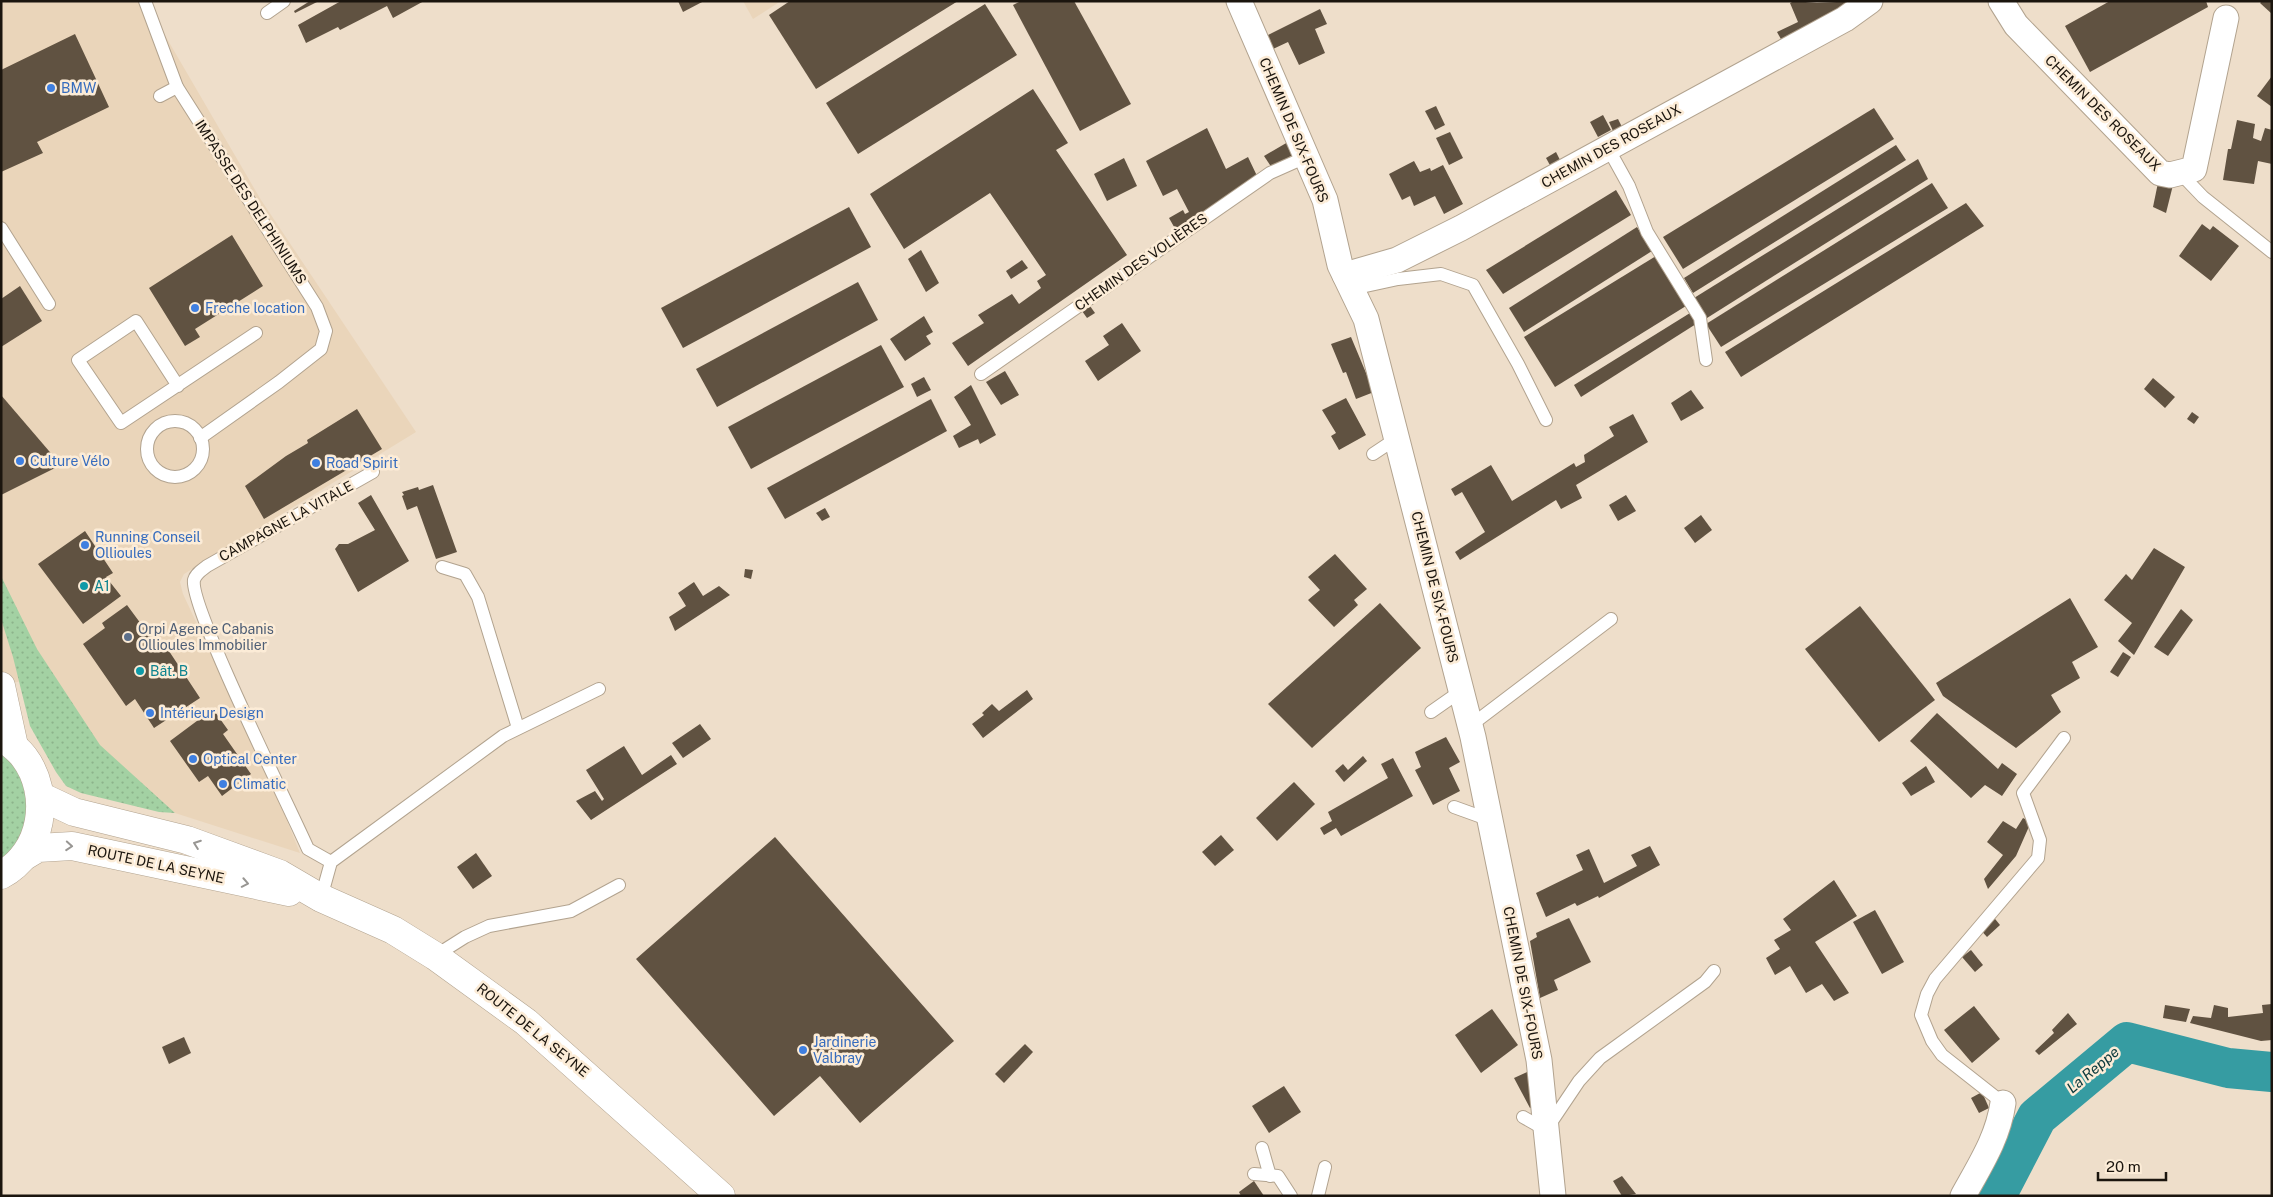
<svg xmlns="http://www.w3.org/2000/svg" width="2273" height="1197" font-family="'Public Sans',sans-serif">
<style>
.built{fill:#ead5ba}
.grass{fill:url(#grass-dots)}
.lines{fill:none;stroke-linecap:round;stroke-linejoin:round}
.river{stroke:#369ca2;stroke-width:40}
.building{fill:#605241}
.service-casing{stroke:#b2a38f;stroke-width:14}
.minor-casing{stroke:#b2a38f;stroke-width:27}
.tertiary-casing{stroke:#b2a38f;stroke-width:29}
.secondary-casing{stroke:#b2a38f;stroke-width:29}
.service{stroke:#fff;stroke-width:12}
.minor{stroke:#fff;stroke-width:25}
.tertiary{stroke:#fff;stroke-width:28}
.secondary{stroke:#fff;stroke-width:28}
.oneway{stroke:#989693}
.shop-dot{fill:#3f7fe0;stroke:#fcecd7;stroke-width:2}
.culture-dot{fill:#0f9aa8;stroke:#fcecd7;stroke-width:2}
.service-dot{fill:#5c6f8a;stroke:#fcecd7;stroke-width:2}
.labels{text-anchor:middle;stroke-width:5;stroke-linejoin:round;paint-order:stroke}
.shop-label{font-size:14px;fill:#366cbe;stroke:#fcecd7;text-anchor:start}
.street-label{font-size:14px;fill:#1b150e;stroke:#fcecd7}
.culture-label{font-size:14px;fill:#0d838f;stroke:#fcecd7;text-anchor:start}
.service-label{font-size:14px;fill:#4e5e75;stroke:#fcecd7;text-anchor:start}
.water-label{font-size:15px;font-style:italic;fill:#0a393c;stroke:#fcecd7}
</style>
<defs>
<pattern id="grass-dots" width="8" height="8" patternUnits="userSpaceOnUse" patternTransform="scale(1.25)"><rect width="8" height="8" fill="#a3d1a3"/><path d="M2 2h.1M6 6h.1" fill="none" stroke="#8cb38b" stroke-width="1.8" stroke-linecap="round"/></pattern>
</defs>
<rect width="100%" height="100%" fill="#eedeca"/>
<g class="built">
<path d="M 1,1 L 145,1 L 261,200 L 416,432 L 184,574 L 180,582 L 183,594 L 275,791 L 300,853 L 175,813 L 103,767 L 38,677 L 1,686 Z"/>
<path d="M 743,1 L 781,1 L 753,19 Z"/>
</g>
<g class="grass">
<path d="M 1,576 L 37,649 L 100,745 L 175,813 L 159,812 L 81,793 L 66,786 L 56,772 L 30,726 L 13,657 L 1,619 Z"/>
<path d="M 1,737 L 40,796 L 1,875 Z"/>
</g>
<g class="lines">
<path class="river" d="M 1996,1196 L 2037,1117 L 2127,1042 L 2228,1068 L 2272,1072"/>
</g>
<g class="building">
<path d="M 310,1 L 319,1 L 295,13 L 294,11 Z"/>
<path d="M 341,1 L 424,1 L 393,18 L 387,6 L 340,30 L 338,27 L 306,43 L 298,25 Z"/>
<path d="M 678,1 L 704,1 L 683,12 Z"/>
<path d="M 790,1 L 958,1 L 816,89 L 769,15 Z"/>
<path d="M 1021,1 L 1074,1 L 1131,104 L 1080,131 L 1013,5 Z"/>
<path d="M 1794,1 L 1817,3 L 1856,1 L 1782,41 L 1777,32 L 1798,22 L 1790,3 Z"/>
<path d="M 2110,1 L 2206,1 L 2208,7 L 2090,72 L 2065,26 Z"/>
<path d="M 2262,1 L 2272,1 L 2272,14 L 2260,3 Z"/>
<path d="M 985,4 L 1017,55 L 858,154 L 826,103 Z"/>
<path d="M 1320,9 L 1327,24 L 1315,29 L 1325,53 L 1299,65 L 1288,42 L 1273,49 L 1266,36 Z"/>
<path d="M 75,34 L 109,107 L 37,142 L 43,153 L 1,172 L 1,70 Z"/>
<path d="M 2272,76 L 2272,107 L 2257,96 Z"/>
<path d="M 1033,89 L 1068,143 L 1056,150 L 1127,255 L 968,366 L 952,343 L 984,323 L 978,315 L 1012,294 L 1019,304 L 1041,288 L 1037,281 L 1046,275 L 990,193 L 904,249 L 870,194 Z"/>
<path d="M 1436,106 L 1445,125 L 1435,130 L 1425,111 Z"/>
<path d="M 1874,108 L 1894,139 L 1683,269 L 1663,237 Z"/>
<path d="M 1603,115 L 1611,130 L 1598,137 L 1590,122 Z"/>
<path d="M 1618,119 L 1622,127 L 1613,131 L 1609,122 Z"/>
<path d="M 2237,120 L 2255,124 L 2253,138 L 2261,141 L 2265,128 L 2272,130 L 2272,164 L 2258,161 L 2254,184 L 2223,180 L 2228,149 L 2231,149 Z"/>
<path d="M 1207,128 L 1226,169 L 1248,157 L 1258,178 L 1177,232 L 1169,218 L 1183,210 L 1185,214 L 1189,212 L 1177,189 L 1163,196 L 1146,161 Z"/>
<path d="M 1450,132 L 1463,158 L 1449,165 L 1436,138 Z"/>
<path d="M 1288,142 L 1294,154 L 1272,168 L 1264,156 Z"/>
<path d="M 1896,145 L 1906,160 L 1693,293 L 1684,278 Z"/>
<path d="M 1556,152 L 1561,162 L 1551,167 L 1546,158 Z"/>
<path d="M 1124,158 L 1137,186 L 1107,201 L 1094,174 Z"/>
<path d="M 1918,159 L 1928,179 L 1707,318 L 1694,298 Z"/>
<path d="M 1414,161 L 1420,172 L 1430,168 L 1431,171 L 1443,165 L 1463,204 L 1444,214 L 1435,196 L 1414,206 L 1410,196 L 1402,200 L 1389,174 Z"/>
<path d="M 2160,173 L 2174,181 L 2166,213 L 2153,207 Z"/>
<path d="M 1932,183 L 1948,208 L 1721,347 L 1706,324 Z"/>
<path d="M 1616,190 L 1631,215 L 1503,294 L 1486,270 Z"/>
<path d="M 1966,203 L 1984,226 L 1741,377 L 1725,352 Z"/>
<path d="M 849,207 L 871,247 L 683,348 L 661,308 Z"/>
<path d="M 2202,224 L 2210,230 L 2213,226 L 2239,246 L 2211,281 L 2179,256 Z"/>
<path d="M 1637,227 L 1652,251 L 1524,332 L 1509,308 Z"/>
<path d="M 232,235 L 263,286 L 195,329 L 200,337 L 185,346 L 149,288 Z"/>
<path d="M 921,250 L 939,283 L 926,292 L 908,259 Z"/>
<path d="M 1656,256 L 1686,306 L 1555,387 L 1524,337 Z"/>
<path d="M 1022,260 L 1028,268 L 1011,279 L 1006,271 Z"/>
<path d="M 858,282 L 878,320 L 717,407 L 696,369 Z"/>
<path d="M 20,286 L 42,321 L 1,347 L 1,299 Z"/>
<path d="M 1090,306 L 1095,313 L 1087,318 L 1082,311 Z"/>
<path d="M 1690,313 L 1696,324 L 1581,397 L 1574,385 Z"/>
<path d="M 924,316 L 933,332 L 926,336 L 931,344 L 905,361 L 890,339 Z"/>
<path d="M 1122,323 L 1141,351 L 1098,381 L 1085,361 L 1109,345 L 1103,336 Z"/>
<path d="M 1351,337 L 1374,392 L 1356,399 L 1346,372 L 1343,373 L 1331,344 Z"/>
<path d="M 881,345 L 904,387 L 751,469 L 728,427 Z"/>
<path d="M 1005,371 L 1019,395 L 1001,405 L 986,382 Z"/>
<path d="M 924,377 L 931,390 L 917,397 L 911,384 Z"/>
<path d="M 2153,378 L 2175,397 L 2165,408 L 2144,389 Z"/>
<path d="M 971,385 L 996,435 L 980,444 L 978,439 L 959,448 L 953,436 L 971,425 L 954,397 Z"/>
<path d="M 1691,390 L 1704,408 L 1681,421 L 1671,403 Z"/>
<path d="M 1,395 L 61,465 L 1,495 Z"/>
<path d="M 1346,398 L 1366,435 L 1339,450 L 1331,436 L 1336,433 L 1322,410 Z"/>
<path d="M 931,399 L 947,431 L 785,519 L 767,488 Z"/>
<path d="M 357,409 L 382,449 L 264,519 L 245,486 L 286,456 L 308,443 L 307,440 Z"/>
<path d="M 2192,412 L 2199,417 L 2194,424 L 2187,419 Z"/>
<path d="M 1633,414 L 1648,442 L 1576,485 L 1582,498 L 1561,509 L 1556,500 L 1460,560 L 1455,552 L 1485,532 L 1462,492 L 1455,496 L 1451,489 L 1491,465 L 1512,501 L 1574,463 L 1576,467 L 1585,462 L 1584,455 L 1614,436 L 1609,427 Z"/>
<path d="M 433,485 L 457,552 L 436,559 L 417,506 L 407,510 L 402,496 L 404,495 L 402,492 L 418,487 L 419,490 Z"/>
<path d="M 371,495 L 409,561 L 358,592 L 335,549 L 339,544 L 348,544 L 375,530 L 358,503 Z"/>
<path d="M 1626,495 L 1636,511 L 1618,521 L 1609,505 Z"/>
<path d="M 825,508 L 830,517 L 822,521 L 816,513 Z"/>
<path d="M 1701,515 L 1712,530 L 1695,543 L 1684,528 Z"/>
<path d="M 85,531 L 113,573 L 106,577 L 121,596 L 83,624 L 38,564 Z"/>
<path d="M 2154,548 L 2185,567 L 2134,655 L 2118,641 L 2132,623 L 2104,600 L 2126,574 L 2132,580 Z"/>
<path d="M 1335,554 L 1367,589 L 1354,600 L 1358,605 L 1334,627 L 1308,600 L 1320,590 L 1308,577 Z"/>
<path d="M 745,569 L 753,570 L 751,579 L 744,577 Z"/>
<path d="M 694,582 L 703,596 L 719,586 L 730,595 L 675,631 L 669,617 L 686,606 L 678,593 Z"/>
<path d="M 2070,598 L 2098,647 L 2072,662 L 2080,678 L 2051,695 L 2061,712 L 2016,748 L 1943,696 L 1936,683 Z"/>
<path d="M 1380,603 L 1421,648 L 1312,748 L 1268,704 Z"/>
<path d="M 127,605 L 161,651 L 167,648 L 200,698 L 154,728 L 135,699 L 126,706 L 83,644 L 105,628 L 102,623 Z"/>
<path d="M 1860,606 L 1935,700 L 1879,742 L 1805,649 Z"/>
<path d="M 2181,609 L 2193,620 L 2168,656 L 2154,647 Z"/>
<path d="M 2123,652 L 2131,657 L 2118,677 L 2110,672 Z"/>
<path d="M 1027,690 L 1033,699 L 983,738 L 972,724 L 984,715 L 982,713 L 992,704 L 999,711 Z"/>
<path d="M 213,709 L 228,730 L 223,734 L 251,774 L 222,796 L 208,776 L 199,782 L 170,741 Z"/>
<path d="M 1937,713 L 1998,769 L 2002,763 L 2017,774 L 2002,796 L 1985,785 L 1971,798 L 1910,741 Z"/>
<path d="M 700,724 L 711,739 L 683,758 L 672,743 Z"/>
<path d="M 1446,737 L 1460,762 L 1449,768 L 1460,791 L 1433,805 L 1415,770 L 1421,767 L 1415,752 Z"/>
<path d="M 624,746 L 642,775 L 671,755 L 677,764 L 591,820 L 576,801 L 595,791 L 602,801 L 604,799 L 586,770 Z"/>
<path d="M 1363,756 L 1367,761 L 1344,782 L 1335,771 L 1343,764 L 1348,770 Z"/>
<path d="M 1393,758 L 1413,796 L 1341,836 L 1336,828 L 1324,835 L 1320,828 L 1332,821 L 1328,812 L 1388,778 L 1381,764 Z"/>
<path d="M 1926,766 L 1935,782 L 1911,796 L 1902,783 Z"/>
<path d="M 1294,782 L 1315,804 L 1277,841 L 1256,818 Z"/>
<path d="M 2023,818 L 2031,822 L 2016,856 L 1988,889 L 1984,879 L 2003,855 L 1987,842 L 2003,821 L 2016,829 Z"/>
<path d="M 1221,835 L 1234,850 L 1215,866 L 1202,852 Z"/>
<path d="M 775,837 L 954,1041 L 860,1123 L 820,1076 L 774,1116 L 636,959 Z"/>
<path d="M 1650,846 L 1660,865 L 1599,898 L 1598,896 L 1577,906 L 1575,903 L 1546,917 L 1536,893 L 1583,870 L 1576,855 L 1589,849 L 1604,883 L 1637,866 L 1631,855 Z"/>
<path d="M 476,853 L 492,876 L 473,889 L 457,867 Z"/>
<path d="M 1834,880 L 1857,916 L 1815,942 L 1849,993 L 1834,1001 L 1822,984 L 1806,993 L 1790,966 L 1775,975 L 1766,958 L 1780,949 L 1774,940 L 1791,930 L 1783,919 Z"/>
<path d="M 1875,910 L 1904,962 L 1882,974 L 1853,922 Z"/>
<path d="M 1991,914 L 2000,925 L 1987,937 L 1979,928 Z"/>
<path d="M 1569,918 L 1591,962 L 1554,980 L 1558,990 L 1540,998 L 1530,941 L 1537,937 L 1536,933 Z"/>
<path d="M 1971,950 L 1983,965 L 1975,972 L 1962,957 Z"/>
<path d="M 2272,1004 L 2272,1040 L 2261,1041 L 2190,1023 L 2193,1016 L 2211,1018 L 2214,1005 L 2228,1008 L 2228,1017 L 2263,1013 L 2262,1005 Z"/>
<path d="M 2165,1005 L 2190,1009 L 2186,1022 L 2163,1018 Z"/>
<path d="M 1974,1006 L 2000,1039 L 1972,1063 L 1944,1030 Z"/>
<path d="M 1492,1009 L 1518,1045 L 1481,1073 L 1455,1035 Z"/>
<path d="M 2068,1013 L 2077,1024 L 2039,1055 L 2035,1051 L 2054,1033 L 2052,1030 Z"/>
<path d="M 184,1037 L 191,1053 L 169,1064 L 162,1047 Z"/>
<path d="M 1025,1044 L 1033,1052 L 1004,1083 L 995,1074 Z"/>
<path d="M 1527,1072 L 1535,1106 L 1530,1108 L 1514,1078 Z"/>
<path d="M 1284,1086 L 1301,1112 L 1269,1133 L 1252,1106 Z"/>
<path d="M 1982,1092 L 1989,1108 L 1979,1113 L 1971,1098 Z"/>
<path d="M 1622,1176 L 1636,1194 L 1622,1196 L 1613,1181 Z"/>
<path d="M 1254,1181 L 1264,1196 L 1241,1196 L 1239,1192 Z"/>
</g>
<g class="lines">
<g class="service-casing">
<g id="service">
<path d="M 145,1 L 177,87 L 317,307 L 326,331 L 321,349 L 279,382 L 200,438"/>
<path d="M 267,13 L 284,1"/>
<path d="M 160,96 L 177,87"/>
<path d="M 1608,148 L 1629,186 L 1647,232 L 1700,318 L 1706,360"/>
<path d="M 2181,174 L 2203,197 L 2272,252"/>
<path d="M 1,228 L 49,304"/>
<path d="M 1352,289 L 1398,279 L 1441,274 L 1473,285 L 1518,364 L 1546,420"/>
<path d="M 981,374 L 1270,173 L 1306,157"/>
<path d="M 178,386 L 136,321 L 78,360 L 121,423 L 256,333"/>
<circle cx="175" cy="449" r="28"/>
<path d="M 1373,454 L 1397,438"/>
<path d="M 442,567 L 465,574 L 478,597 L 518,728"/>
<path d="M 1431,712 L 1461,691"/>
<path d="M 1470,726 L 1611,619"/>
<path d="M 1454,807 L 1490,820"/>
<path d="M 331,862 L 308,849 C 291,810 189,606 194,580 C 196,573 202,570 207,566 L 373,472"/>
<path d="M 321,898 L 331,862 L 503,736 L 599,689"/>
<path d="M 435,956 L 465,937 L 489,926 L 571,911 L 619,885"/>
<path d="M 2003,1103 L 1942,1055 L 1932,1041 L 1921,1015 L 1927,994 L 1935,979 L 2038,858 L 2040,840 L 2023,793 L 2064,738"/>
<path d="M 1523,1117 L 1546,1130 L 1579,1081 L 1600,1058 L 1705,982 L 1714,971"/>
<path d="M 1262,1148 L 1270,1176"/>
<path d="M 1254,1174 L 1278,1176 L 1291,1196"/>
<path d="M 1318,1196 L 1325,1167"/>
</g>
</g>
<g class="minor-casing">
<g id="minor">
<path d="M 1239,1 L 1325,200 L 1340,265 L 1366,319 L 1473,737 L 1539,1060 L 1553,1196"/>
<path d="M 2001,1 L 2016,25 L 2160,173 L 2170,175 L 2194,169 L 2226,18"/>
<path d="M 1345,275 L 1397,260 L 1461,228 L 1845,19 L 1870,1"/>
<path d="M 1963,1196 C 1980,1165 1998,1138 2003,1103"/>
</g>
</g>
<g class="tertiary-casing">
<path id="tertiary" d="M 1,686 L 14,746"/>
</g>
<g class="secondary-casing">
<g id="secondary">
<path d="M 1,737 C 10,743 18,749 24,757 C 52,794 43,853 1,875"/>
<path d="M 40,796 L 74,812 L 187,840 L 280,874 L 321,898 L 393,930 L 435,956 L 526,1022 L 721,1196"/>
<path d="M 23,857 L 38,848 L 72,846 L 289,892"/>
</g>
</g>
<use href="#service" class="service"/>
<use href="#minor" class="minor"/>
<use href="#tertiary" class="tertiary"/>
<use href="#secondary" class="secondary"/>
</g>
<defs><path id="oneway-chevron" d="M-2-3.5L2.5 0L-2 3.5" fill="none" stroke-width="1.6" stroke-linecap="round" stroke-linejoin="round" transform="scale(1.25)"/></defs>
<g class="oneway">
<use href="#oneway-chevron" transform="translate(197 844) rotate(-160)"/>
<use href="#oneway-chevron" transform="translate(69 846) rotate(4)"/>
<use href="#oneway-chevron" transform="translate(245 883) rotate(11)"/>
</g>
<g class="shop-dot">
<circle cx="51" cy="88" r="5"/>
<circle cx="195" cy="308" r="5"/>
<circle cx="20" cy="461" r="5"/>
<circle cx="316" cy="463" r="5"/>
<circle cx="85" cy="545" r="5"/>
<circle cx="150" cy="713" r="5"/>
<circle cx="193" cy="759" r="5"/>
<circle cx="223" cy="784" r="5"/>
<circle cx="803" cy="1050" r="5"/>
</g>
<g class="culture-dot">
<circle cx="84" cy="586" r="5"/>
<circle cx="140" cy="671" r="5"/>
</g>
<circle class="service-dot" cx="128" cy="637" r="5"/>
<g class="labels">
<g class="shop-label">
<text x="61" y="93">BMW</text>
<text x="205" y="313">Freche location</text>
<text x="30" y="466">Culture Vélo</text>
<text x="326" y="468">Road Spirit</text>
<text x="95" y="542">Running Conseil<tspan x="95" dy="16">Ollioules</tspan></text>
<text x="160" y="718">Intérieur Design</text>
<text x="203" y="764">Optical Center</text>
<text x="233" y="789">Climatic</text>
<text x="813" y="1047">Jardinerie<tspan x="813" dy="16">Valbray</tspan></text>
</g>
<g class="street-label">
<text transform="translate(2103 113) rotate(45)" y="5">CHEMIN DES ROSEAUX</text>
<text transform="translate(1294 130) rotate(67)" y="5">CHEMIN DE SIX-FOURS</text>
<text transform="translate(1611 146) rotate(-29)" y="5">CHEMIN DES ROSEAUX</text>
<text transform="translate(251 202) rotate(57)" y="5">IMPASSE DES DELPHINIUMS</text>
<text transform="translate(1141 262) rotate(-35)" y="5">CHEMIN DES VOLIÈRES</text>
<text transform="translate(286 521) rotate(-29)" y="5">CAMPAGNE LA VITALE</text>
<text transform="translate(1435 587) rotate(76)" y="5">CHEMIN DE SIX-FOURS</text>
<text transform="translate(156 864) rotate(12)" y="5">ROUTE DE LA SEYNE</text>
<text transform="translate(1523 983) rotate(79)" y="5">CHEMIN DE SIX-FOURS</text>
<text transform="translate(533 1030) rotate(39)" y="5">ROUTE DE LA SEYNE</text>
</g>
<g class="culture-label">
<text x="94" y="591">A1</text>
<text x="150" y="676">Bât. B</text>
</g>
<g class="service-label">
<text x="138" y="634">Orpi Agence Cabanis<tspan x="138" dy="16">Ollioules Immobilier</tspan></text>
</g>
<g class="water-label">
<text transform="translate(2093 1070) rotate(-40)" y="5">La Reppe</text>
</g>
</g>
<rect width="2273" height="1197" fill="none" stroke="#1b150e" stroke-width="5"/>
<path d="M2098 1172v8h68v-8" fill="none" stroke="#1b150e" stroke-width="2.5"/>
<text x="2106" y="1172" font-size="15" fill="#1b150e" stroke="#fcecd7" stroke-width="4" paint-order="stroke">20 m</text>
</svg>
